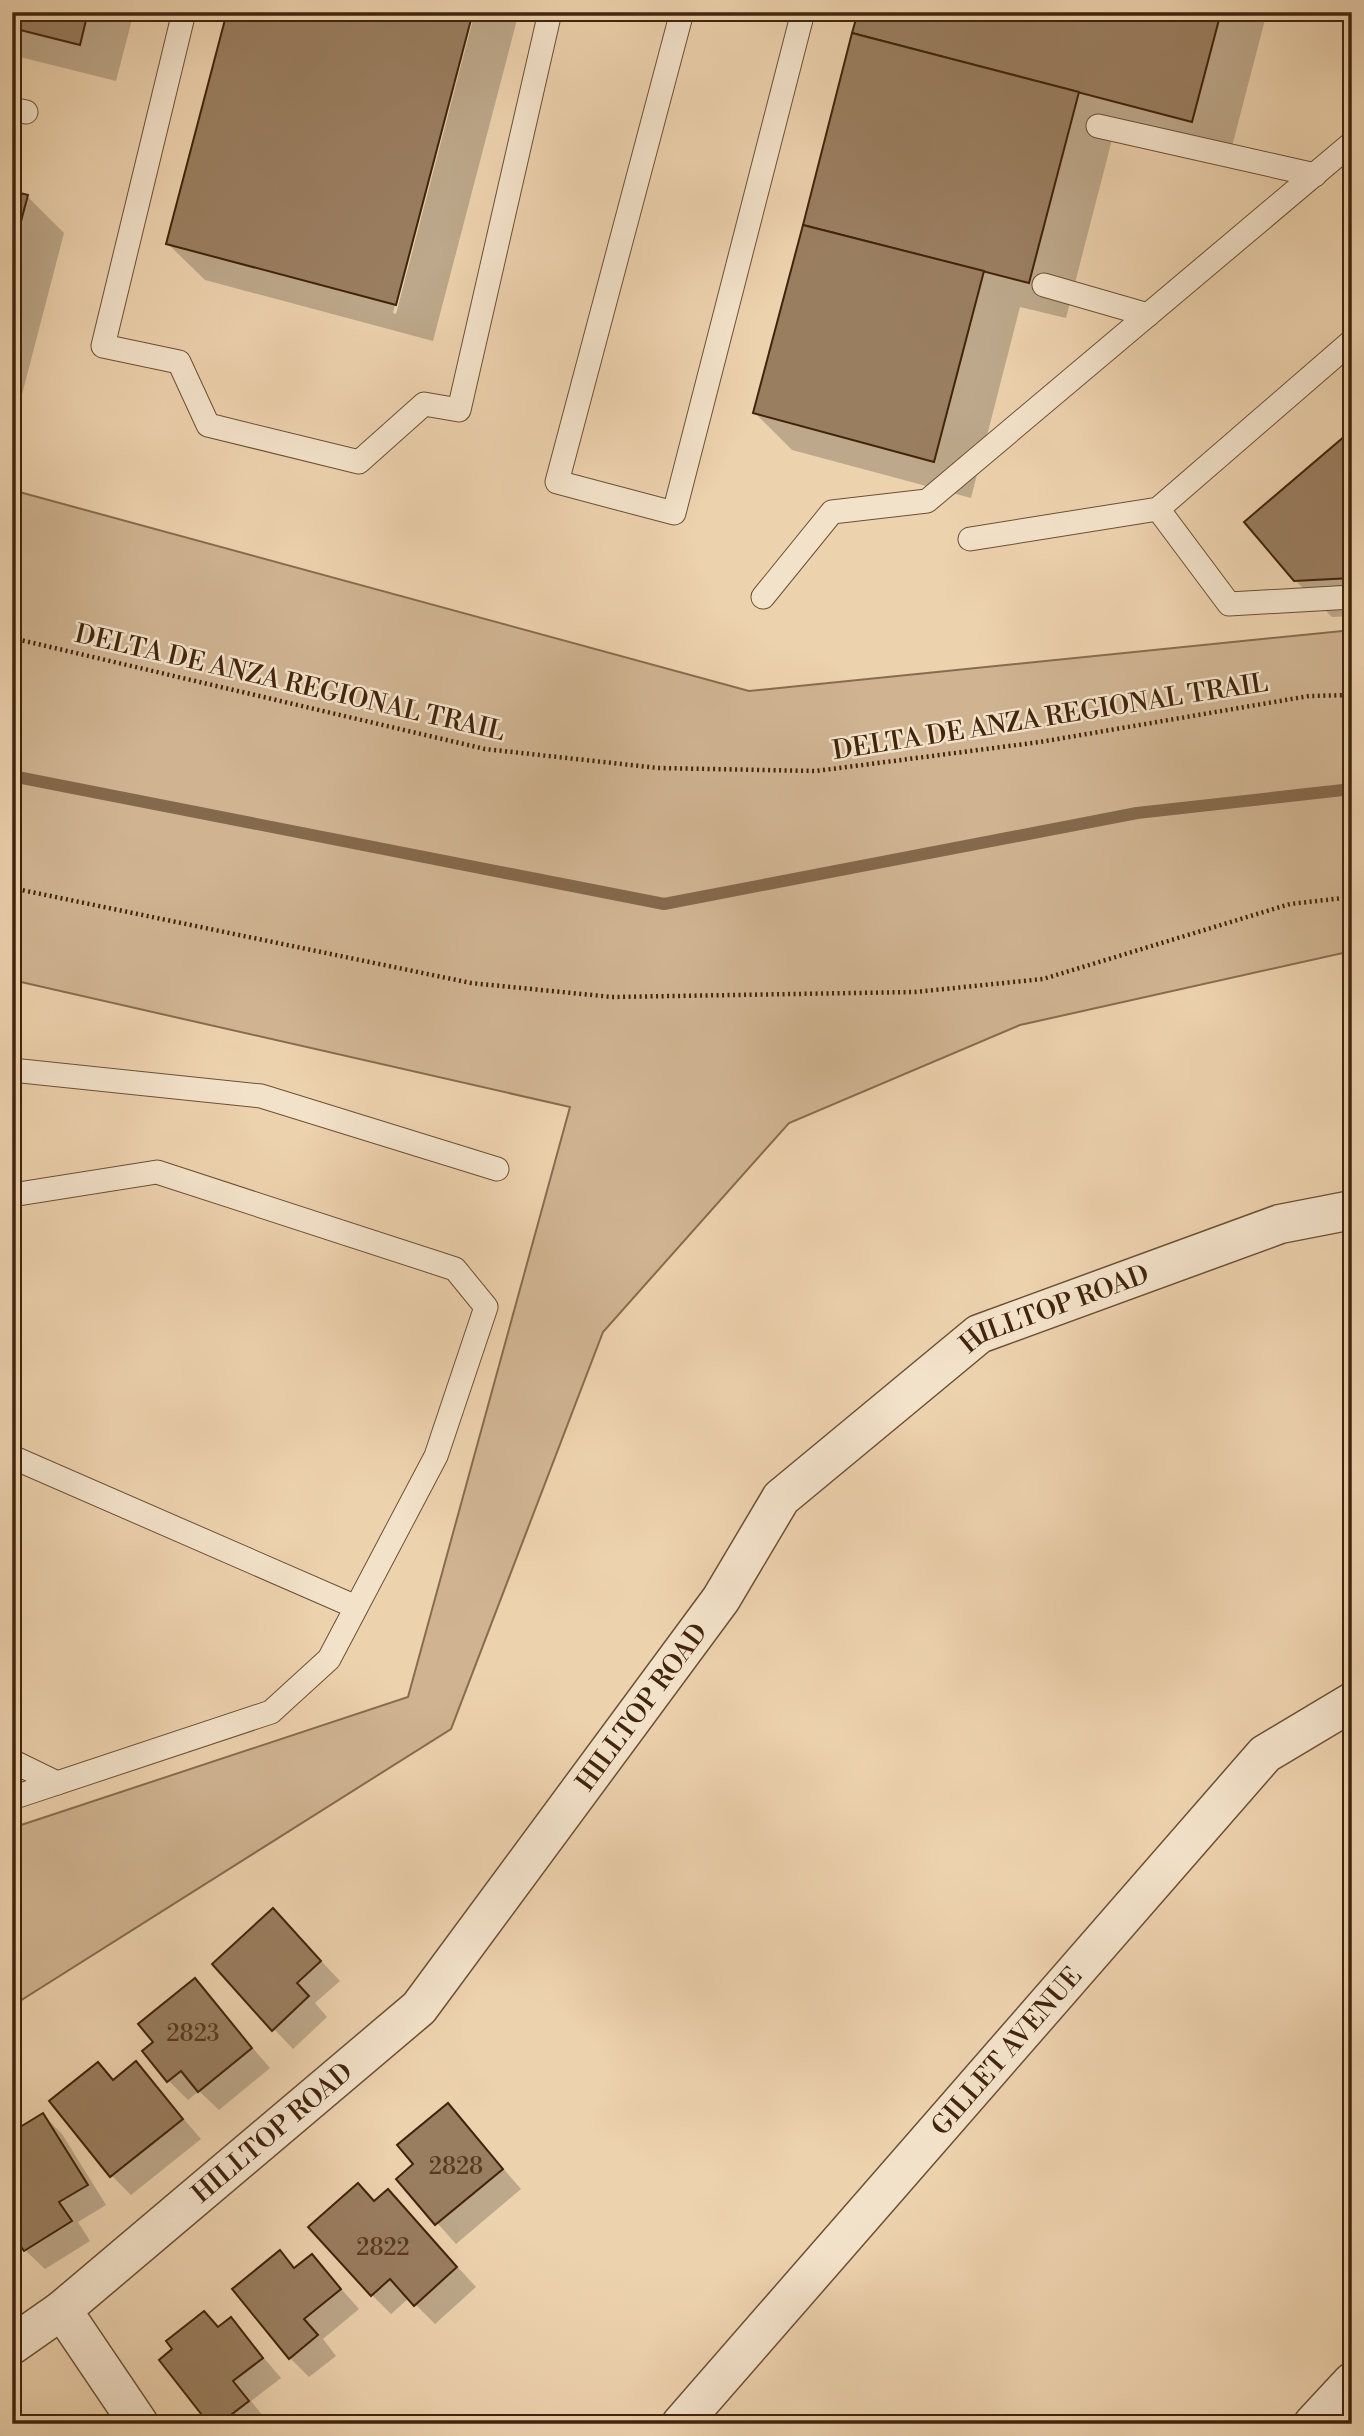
<svg xmlns="http://www.w3.org/2000/svg" width="1364" height="2436" font-family="'Libre Bodoni',serif">
<style>
.green{fill:#d0b492;stroke:#886c4f;stroke-width:2}
.shadow{fill:#0003}
.lines{fill:none;stroke-linecap:round;stroke-linejoin:round}
.stream{stroke:#85694c;stroke-width:12}
.building{fill:#9a7e60;stroke:#41240c;stroke-width:2}
.service-casing{stroke:#6c5034;stroke-width:25}
.minor-casing{stroke:#6c5034;stroke-width:41}
.path{stroke:#41240c;stroke-width:4.5;stroke-dasharray:2 3.5;stroke-linecap:butt}
.service{stroke:#f3e2ca;stroke-width:23}
.minor{stroke:#f3e2ca;stroke-width:38}
.labels{text-anchor:middle;stroke-width:5;stroke-linejoin:round;paint-order:stroke}
.number-label{font-size:23px;fill:#573a21}
.street-label{font-size:26px;fill:#41240c;stroke:#f3e2ca}
</style>
<rect width="100%" height="100%" fill="#edd2ae"/>
<filter id="stains"><feTurbulence type="fractalNoise" baseFrequency=".00286" numOctaves="4"/><feColorMatrix values="0 0 0 0 .2 0 0 0 0 .09 0 0 0 0 .02 0 0 0 .5 -.17"/></filter>
<radialGradient id="worn" r=".72"><stop offset=".6" stop-color="#630" stop-opacity="0"/><stop offset="1" stop-color="#630" stop-opacity=".3"/></radialGradient>
<path class="green" d="M 12,490 L 749,691 L 1352,630 L 1352,951 L 1020,1025 L 789,1123 L 603,1332 L 451,1729 L 12,2006 L 12,1828 L 408,1697 L 570,1107 L 12,980 Z"/>
<g class="shadow">
<path d="M 12,12 L 134,12 L 116,81 L 12,55 Z"/>
<path d="M 471,12 L 393,313 L 396,314 L 475,12 L 519,12 L 433,341 L 205,280 L 168,244 Z"/>
<path d="M 860,12 L 1267,12 L 1229,158 L 1115,128 L 1066,318 L 1020,307 L 971,498 L 792,450 L 755,413 Z"/>
<path d="M 12,193 L 27,196 L 64,233 L 12,433 Z"/>
<path d="M 1352,433 L 1352,616 L 1332,617 L 1295,580 Z"/>
<path d="M 292,1930 L 340,1981 L 315,2003 L 327,2017 L 293,2049 L 274,2029 Z"/>
<path d="M 195,1981 L 270,2068 L 219,2110 L 199,2091 L 188,2100 L 169,2081 Z"/>
<path d="M 98,2064 L 115,2081 L 136,2064 L 201,2139 L 131,2195 L 112,2176 Z"/>
<path d="M 448,2105 L 521,2189 L 456,2244 L 398,2179 L 416,2164 Z"/>
<path d="M 43,2115 L 62,2134 L 106,2205 L 78,2222 L 90,2241 L 45,2269 L 25,2250 Z"/>
<path d="M 358,2185 L 376,2202 L 388,2191 L 476,2287 L 435,2324 L 409,2298 L 391,2314 L 372,2295 Z"/>
<path d="M 279,2253 L 296,2269 L 312,2256 L 359,2309 L 323,2339 L 336,2356 L 309,2377 L 290,2358 Z"/>
<path d="M 231,2319 L 281,2378 L 251,2401 L 267,2421 L 264,2424 L 211,2424 Z"/>
</g>
<g class="lines">
<path class="stream" d="M 12,776 L 664,904 L 1137,813 L 1352,789"/>
</g>
<g class="building">
<path d="M 12,12 L 88,12 L 80,45 L 12,28 Z"/>
<path d="M 227,12 L 473,12 L 396,305 L 166,244 Z"/>
<path d="M 858,12 L 1221,12 L 1192,122 L 852,33 Z"/>
<path d="M 852,33 L 1079,92 L 1029,283 L 803,225 Z"/>
<path d="M 12,191 L 28,195 L 12,255 Z"/>
<path d="M 803,225 L 984,271 L 934,462 L 753,413 Z"/>
<path d="M 1352,430 L 1352,578 L 1294,581 L 1244,522 Z"/>
<path d="M 273,1908 L 321,1961 L 297,1983 L 309,1996 L 272,2031 L 212,1964 Z"/>
<path d="M 195,1978 L 252,2048 L 198,2092 L 181,2071 L 167,2082 L 142,2051 L 153,2042 L 138,2024 Z"/>
<path d="M 136,2061 L 183,2119 L 110,2177 L 49,2101 L 98,2062 L 113,2080 Z"/>
<path d="M 448,2103 L 503,2169 L 435,2225 L 396,2179 L 413,2164 L 397,2145 Z"/>
<path d="M 43,2113 L 88,2185 L 59,2202 L 72,2221 L 24,2251 L 12,2233 L 12,2132 Z"/>
<path d="M 358,2183 L 374,2201 L 388,2189 L 457,2267 L 414,2306 L 390,2279 L 371,2296 L 308,2227 Z"/>
<path d="M 280,2250 L 294,2268 L 312,2254 L 341,2289 L 304,2319 L 318,2335 L 289,2359 L 232,2289 Z"/>
<path d="M 204,2311 L 218,2327 L 231,2317 L 263,2358 L 233,2381 L 249,2401 L 219,2424 L 209,2424 L 159,2360 L 172,2349 L 166,2341 Z"/>
</g>
<g class="lines">
<g class="service-casing">
<g id="service">
<path d="M 184,12 L 103,346 L 179,362 L 208,425 L 359,462 L 424,404 L 459,410 L 550,12"/>
<path d="M 682,12 L 557,482 L 674,513 L 803,12"/>
<path d="M 12,109 L 26,112"/>
<path d="M 1098,126 L 1315,175"/>
<path d="M 1044,285 L 1148,315"/>
<path d="M 1158,509 L 1229,604 L 1352,597"/>
<path d="M 970,539 L 1158,509 L 1352,341"/>
<path d="M 763,597 L 832,512 L 927,501 L 1352,143"/>
<path d="M 12,1070 L 261,1096 L 497,1169"/>
<path d="M 12,1195 L 157,1172 L 455,1269 L 486,1307 L 436,1456 L 329,1659 L 271,1712 L 12,1798"/>
<path d="M 12,1457 L 356,1607"/>
<path d="M 12,1761 L 57,1783"/>
</g>
</g>
<g class="minor-casing">
<g id="minor">
<path d="M 62,2310 L 139,2424"/>
<path id="s1" d="M 12,2345 L 62,2310 L 419,2008 L 721,1599 L 781,1498 L 979,1334 L 1280,1224 L 1352,1210"/>
<path id="s2" d="M 681,2424 L 1265,1754 L 1352,1702"/>
<path d="M 1313,2424 L 1352,2382"/>
</g>
</g>
<g class="path">
<path d="M 12,638 L 485,749 L 658,768 L 816,771 L 1040,742 L 1309,696 L 1352,695"/>
<path d="M 12,888 L 471,983 L 612,997 L 915,992 L 1043,979 L 1290,904 L 1352,897"/>
</g>
<use href="#service" class="service"/>
<use href="#minor" class="minor"/>
</g>
<g class="labels">
<g class="number-label">
<text x="193" y="2041">2823</text>
<text x="456" y="2174">2828</text>
<text x="383" y="2255">2822</text>
</g>
<g class="street-label">
<text transform="translate(290 682) rotate(13)" y="9">DELTA DE ANZA REGIONAL TRAIL</text>
<text transform="translate(1050 716) rotate(-9)" y="9">DELTA DE ANZA REGIONAL TRAIL</text>
<text dy="9" stroke="none"><textPath href="#s1" startOffset="1491">HILLTOP ROAD</textPath></text>
<text dy="9" stroke="none"><textPath href="#s1" startOffset="903">HILLTOP ROAD</textPath></text>
<text dy="9" stroke="none"><textPath href="#s2" startOffset="495">GILLET AVENUE</textPath></text>
<text dy="9" stroke="none"><textPath href="#s1" startOffset="336">HILLTOP ROAD</textPath></text>
</g>
</g>
<rect width="1364" height="2436" fill="none" stroke="#edd2ae" stroke-width="42"/>
<rect x="14" y="14" width="1336" height="2408" fill="none" stroke="#41240c" stroke-width="3.5"/>
<rect x="21" y="21" width="1322" height="2394" fill="none" stroke="#41240c" stroke-width="2"/>
<rect width="100%" height="100%" filter="url(#stains)"/>
<rect width="100%" height="100%" fill="url(#worn)"/>
</svg>
